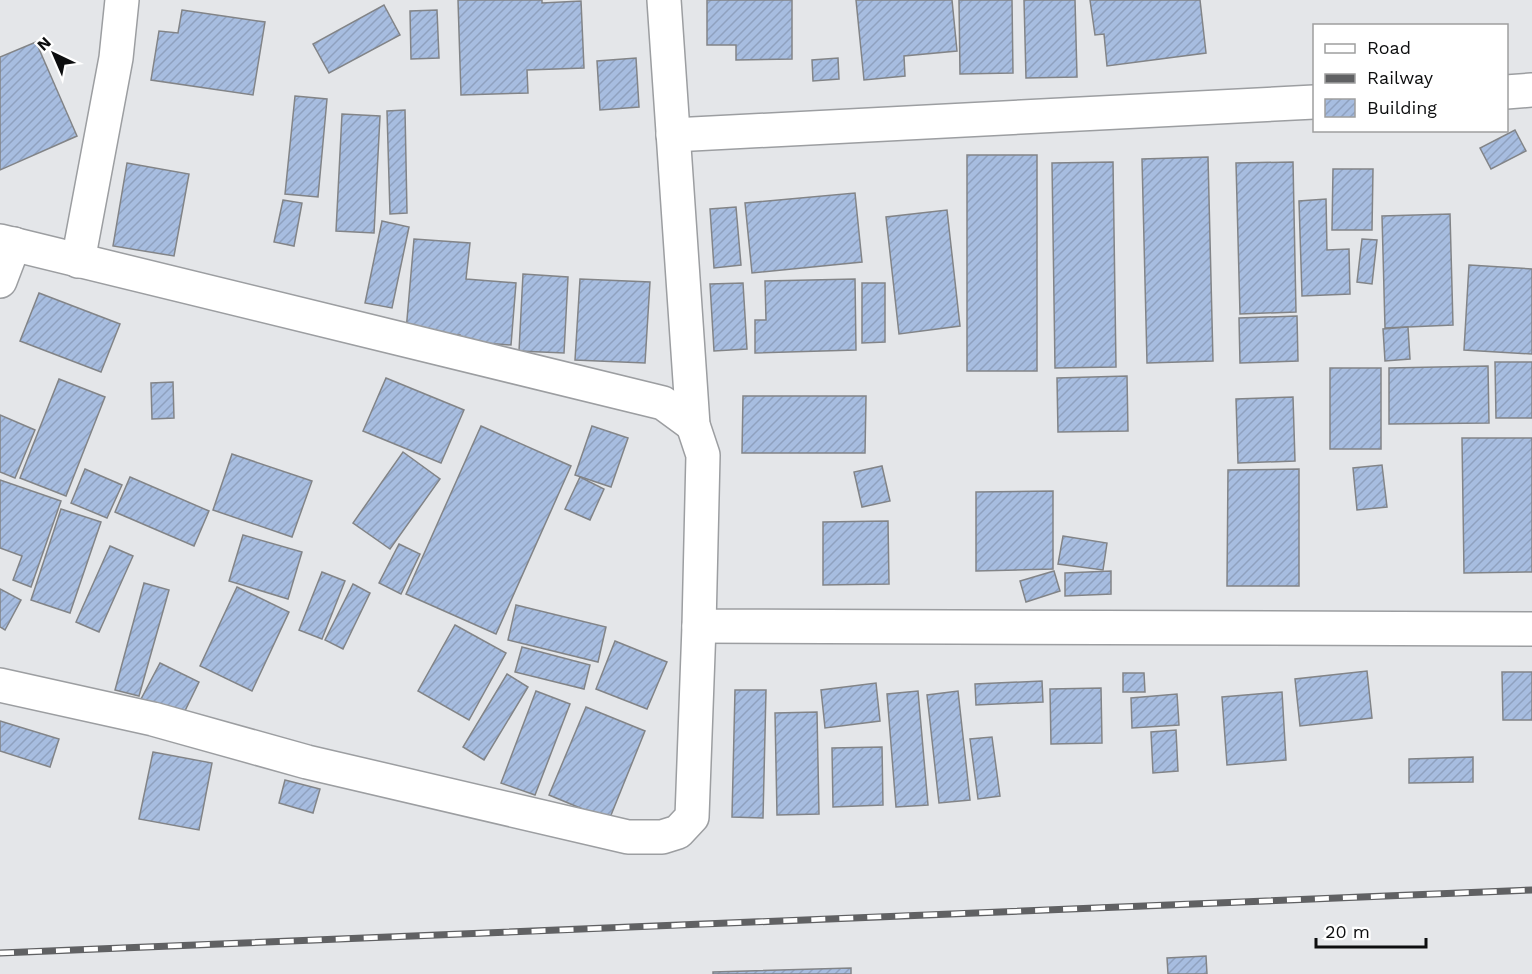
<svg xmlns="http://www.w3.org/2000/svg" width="1532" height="974" font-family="'Work Sans',sans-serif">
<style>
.building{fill:url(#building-hatch);stroke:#828487;stroke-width:1.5}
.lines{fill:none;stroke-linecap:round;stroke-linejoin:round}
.minor-casing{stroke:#9c9ea1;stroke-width:36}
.minor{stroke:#fff;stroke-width:33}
.rail-casing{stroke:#606163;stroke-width:7}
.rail{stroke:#fff;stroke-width:4.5;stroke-dasharray:14;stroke-linecap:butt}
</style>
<defs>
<pattern id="building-hatch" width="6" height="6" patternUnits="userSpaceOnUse" patternTransform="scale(1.5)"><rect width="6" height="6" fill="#a7bde0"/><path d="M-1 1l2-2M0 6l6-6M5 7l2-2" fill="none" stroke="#8fa1bf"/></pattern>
</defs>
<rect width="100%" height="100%" fill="#e4e6e9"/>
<g class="building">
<path d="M 458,0 L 542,0 L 542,3 L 581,1 L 584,68 L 527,70 L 528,93 L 461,95 Z"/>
<path d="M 707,0 L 792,0 L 792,59 L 736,60 L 736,45 L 707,45 Z"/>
<path d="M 856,0 L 952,0 L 957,51 L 904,56 L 905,76 L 864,80 Z"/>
<path d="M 959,0 L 1012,0 L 1013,73 L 960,74 Z"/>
<path d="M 1024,0 L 1075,0 L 1077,77 L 1026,78 Z"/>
<path d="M 1090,0 L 1200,0 L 1206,53 L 1107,66 L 1104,34 L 1095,35 Z"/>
<path d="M 384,5 L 400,35 L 329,73 L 313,44 Z"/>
<path d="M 182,10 L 265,22 L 253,95 L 151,80 L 159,31 L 178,33 Z"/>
<path d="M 437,10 L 439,58 L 411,59 L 410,11 Z"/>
<path d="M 36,42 L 77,136 L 0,170 L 0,57 Z"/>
<path d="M 636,58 L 639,107 L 600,110 L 597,61 Z"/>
<path d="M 838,58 L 839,79 L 813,81 L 812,60 Z"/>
<path d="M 295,96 L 327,99 L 318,197 L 285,194 Z"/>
<path d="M 405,110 L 407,213 L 390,214 L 387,111 Z"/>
<path d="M 342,114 L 380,116 L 374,233 L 336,231 Z"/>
<path d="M 1515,130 L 1526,151 L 1491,169 L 1480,148 Z"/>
<rect x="967" y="155" width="70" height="216"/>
<path d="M 1208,157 L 1213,361 L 1147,363 L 1142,159 Z"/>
<path d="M 1113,162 L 1116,367 L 1055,368 L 1052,163 Z"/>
<path d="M 1293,162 L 1296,312 L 1240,314 L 1236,163 Z"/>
<path d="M 127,163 L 189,174 L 174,256 L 113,246 Z"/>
<path d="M 1333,169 L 1373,169 L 1372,230 L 1332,230 Z"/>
<path d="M 855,193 L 862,262 L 752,273 L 745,203 Z"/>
<path d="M 1326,199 L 1327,250 L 1349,249 L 1350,294 L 1302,296 L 1299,201 Z"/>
<path d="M 283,200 L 302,203 L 294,246 L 274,242 Z"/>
<path d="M 736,207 L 741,265 L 714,268 L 710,209 Z"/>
<path d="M 947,210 L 960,326 L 899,334 L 886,217 Z"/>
<path d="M 1450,214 L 1453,325 L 1385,328 L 1382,216 Z"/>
<path d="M 382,221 L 409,227 L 392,308 L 365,303 Z"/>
<path d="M 414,239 L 470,243 L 466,279 L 516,283 L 511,345 L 459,341 L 460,335 L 406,331 Z"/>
<path d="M 1362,239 L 1377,240 L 1372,284 L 1357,282 Z"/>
<path d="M 1469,265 L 1532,269 L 1532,354 L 1464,350 Z"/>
<path d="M 523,274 L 568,277 L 564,353 L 519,351 Z"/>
<path d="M 580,279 L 650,282 L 645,363 L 575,360 Z"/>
<path d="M 855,279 L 856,350 L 755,353 L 755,320 L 766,320 L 765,281 Z"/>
<path d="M 743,283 L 747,349 L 714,351 L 710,284 Z"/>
<path d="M 862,283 L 885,283 L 885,342 L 862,343 Z"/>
<path d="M 39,293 L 120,324 L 101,372 L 20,341 Z"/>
<path d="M 1297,316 L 1298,361 L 1240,363 L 1239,318 Z"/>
<path d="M 1408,327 L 1410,359 L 1385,361 L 1383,329 Z"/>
<path d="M 1495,362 L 1532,362 L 1532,418 L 1496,418 Z"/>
<path d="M 1488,366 L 1489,423 L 1389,424 L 1389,368 Z"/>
<rect x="1330" y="368" width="51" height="81"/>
<path d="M 1127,376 L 1128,431 L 1058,432 L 1057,378 Z"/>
<path d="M 386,378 L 464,410 L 441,463 L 363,431 Z"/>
<path d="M 59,379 L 105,397 L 66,496 L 20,478 Z"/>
<path d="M 173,382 L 174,418 L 152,419 L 151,383 Z"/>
<path d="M 743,396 L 866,396 L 865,453 L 742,453 Z"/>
<path d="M 1293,397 L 1295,461 L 1238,463 L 1236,399 Z"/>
<path d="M 0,415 L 35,430 L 15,478 L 0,472 Z"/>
<path d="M 481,426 L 571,466 L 496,634 L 406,594 Z"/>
<path d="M 592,426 L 628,438 L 611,487 L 575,475 Z"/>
<path d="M 1462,438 L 1532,438 L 1532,572 L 1464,573 Z"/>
<path d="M 403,452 L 440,479 L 390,549 L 353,523 Z"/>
<path d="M 232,454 L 312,481 L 292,537 L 213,510 Z"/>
<path d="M 1382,465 L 1387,507 L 1357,510 L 1353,468 Z"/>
<path d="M 882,466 L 890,501 L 862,507 L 854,472 Z"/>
<path d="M 85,469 L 122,485 L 107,518 L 71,503 Z"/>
<path d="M 1299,469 L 1299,586 L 1227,586 L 1228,470 Z"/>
<path d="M 130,477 L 209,511 L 194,546 L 115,512 Z"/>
<path d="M 580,477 L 604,489 L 590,520 L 565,509 Z"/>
<path d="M 0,480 L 61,501 L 31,587 L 13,580 L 22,556 L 0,548 Z"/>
<path d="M 1053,491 L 1053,569 L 976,571 L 976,492 Z"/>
<path d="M 61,509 L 101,522 L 70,613 L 31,600 Z"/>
<path d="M 888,521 L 889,584 L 823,585 L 823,522 Z"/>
<path d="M 243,535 L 302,552 L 288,599 L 229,581 Z"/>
<path d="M 1063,536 L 1107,543 L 1103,570 L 1058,564 Z"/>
<path d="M 399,544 L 420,554 L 401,594 L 379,583 Z"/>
<path d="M 110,546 L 133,556 L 99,632 L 76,622 Z"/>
<path d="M 1054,571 L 1060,591 L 1026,602 L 1020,581 Z"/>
<path d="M 1111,571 L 1111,594 L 1065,596 L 1065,573 Z"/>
<path d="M 322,572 L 345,581 L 322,639 L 299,630 Z"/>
<path d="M 144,583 L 169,590 L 139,696 L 115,690 Z"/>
<path d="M 353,584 L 370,593 L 343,649 L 325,640 Z"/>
<path d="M 237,587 L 289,612 L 252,691 L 200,666 Z"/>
<path d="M 0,589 L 21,600 L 5,630 L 0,627 Z"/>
<path d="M 516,605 L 606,627 L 598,662 L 508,640 Z"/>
<path d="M 455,625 L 506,653 L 469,720 L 418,691 Z"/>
<path d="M 615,641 L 667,662 L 647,709 L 596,689 Z"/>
<path d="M 522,647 L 590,665 L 584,689 L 515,672 Z"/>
<path d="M 160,663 L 199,682 L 179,723 L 139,703 Z"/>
<path d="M 1367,671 L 1372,718 L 1300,726 L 1295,679 Z"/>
<path d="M 1502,672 L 1532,672 L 1532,720 L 1503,720 Z"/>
<path d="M 1123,673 L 1144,673 L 1145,692 L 1123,692 Z"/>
<path d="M 507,674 L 528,687 L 484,760 L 463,747 Z"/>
<path d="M 1042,681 L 1043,702 L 976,705 L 975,684 Z"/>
<path d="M 876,683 L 880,721 L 825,728 L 821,690 Z"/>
<path d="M 1101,688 L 1102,743 L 1051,744 L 1050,689 Z"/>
<path d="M 735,690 L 766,690 L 763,818 L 732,817 Z"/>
<path d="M 536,691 L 570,704 L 535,795 L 501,783 Z"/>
<path d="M 918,691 L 928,805 L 896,807 L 887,694 Z"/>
<path d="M 958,691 L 970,800 L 939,803 L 927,695 Z"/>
<path d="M 1282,692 L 1286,760 L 1227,765 L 1222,697 Z"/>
<path d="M 1177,694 L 1179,725 L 1132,728 L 1131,698 Z"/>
<path d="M 586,707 L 645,731 L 609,820 L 549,795 Z"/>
<path d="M 817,712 L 819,814 L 777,815 L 775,713 Z"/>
<path d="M 0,721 L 59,739 L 50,767 L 0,751 Z"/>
<path d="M 1176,730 L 1178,771 L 1153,773 L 1151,732 Z"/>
<path d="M 992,737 L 1000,796 L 978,799 L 970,739 Z"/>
<path d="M 882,747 L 883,805 L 833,807 L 832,748 Z"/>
<path d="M 153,752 L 212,763 L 199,830 L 139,819 Z"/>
<path d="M 1473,757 L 1473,782 L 1409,783 L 1409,759 Z"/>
<path d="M 285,780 L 320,789 L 313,813 L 279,803 Z"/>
<path d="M 1206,956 L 1207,974 L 1168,974 L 1167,958 Z"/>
<path d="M 851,968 L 851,974 L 713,974 L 713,972 Z"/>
</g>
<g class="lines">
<g class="minor-casing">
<g id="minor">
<path d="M 664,0 L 693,425 L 703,455 L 699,626 L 1532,629"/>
<path d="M 1506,92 L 1532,90"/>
<path d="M 673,135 L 1314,102"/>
<path d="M 0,241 L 663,403 L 693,425"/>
<path d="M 78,261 L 116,58 L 122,0"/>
<path d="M 0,281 L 14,244"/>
<path d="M 0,685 L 153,719 L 307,762 L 628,837 L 662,837 L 678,832 L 692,817 L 699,626"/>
</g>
</g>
<use href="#minor" class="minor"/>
<g class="rail-casing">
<path id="rail" d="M 0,953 L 1532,890"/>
</g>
<use href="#rail" class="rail"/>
</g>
<rect x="1313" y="24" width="195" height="108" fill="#ffffff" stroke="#9e9f9f" stroke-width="1.5"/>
<rect x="1325" y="44" width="30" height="9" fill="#ffffff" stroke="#9e9f9f" stroke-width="1.5"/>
<text x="1367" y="54" font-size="18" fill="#0d0e0f">Road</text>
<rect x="1325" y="74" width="30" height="9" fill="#606163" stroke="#9e9f9f" stroke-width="1.5"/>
<text x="1367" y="84" font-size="18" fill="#0d0e0f">Railway</text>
<rect x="1325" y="99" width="30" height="18" fill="url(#building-hatch)" stroke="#9e9f9f" stroke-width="1.5"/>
<text x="1367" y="114" font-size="18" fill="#0d0e0f">Building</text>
<g transform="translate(54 54) rotate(316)" stroke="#ffffff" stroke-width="4.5" paint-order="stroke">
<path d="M0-4.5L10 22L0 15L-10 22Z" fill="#0d0e0f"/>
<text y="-9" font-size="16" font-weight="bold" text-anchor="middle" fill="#0d0e0f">N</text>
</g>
<path d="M1316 938v9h110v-9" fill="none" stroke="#0d0e0f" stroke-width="3"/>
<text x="1325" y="938" font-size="18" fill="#0d0e0f" stroke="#ffffff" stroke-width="4.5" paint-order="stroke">20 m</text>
</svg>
